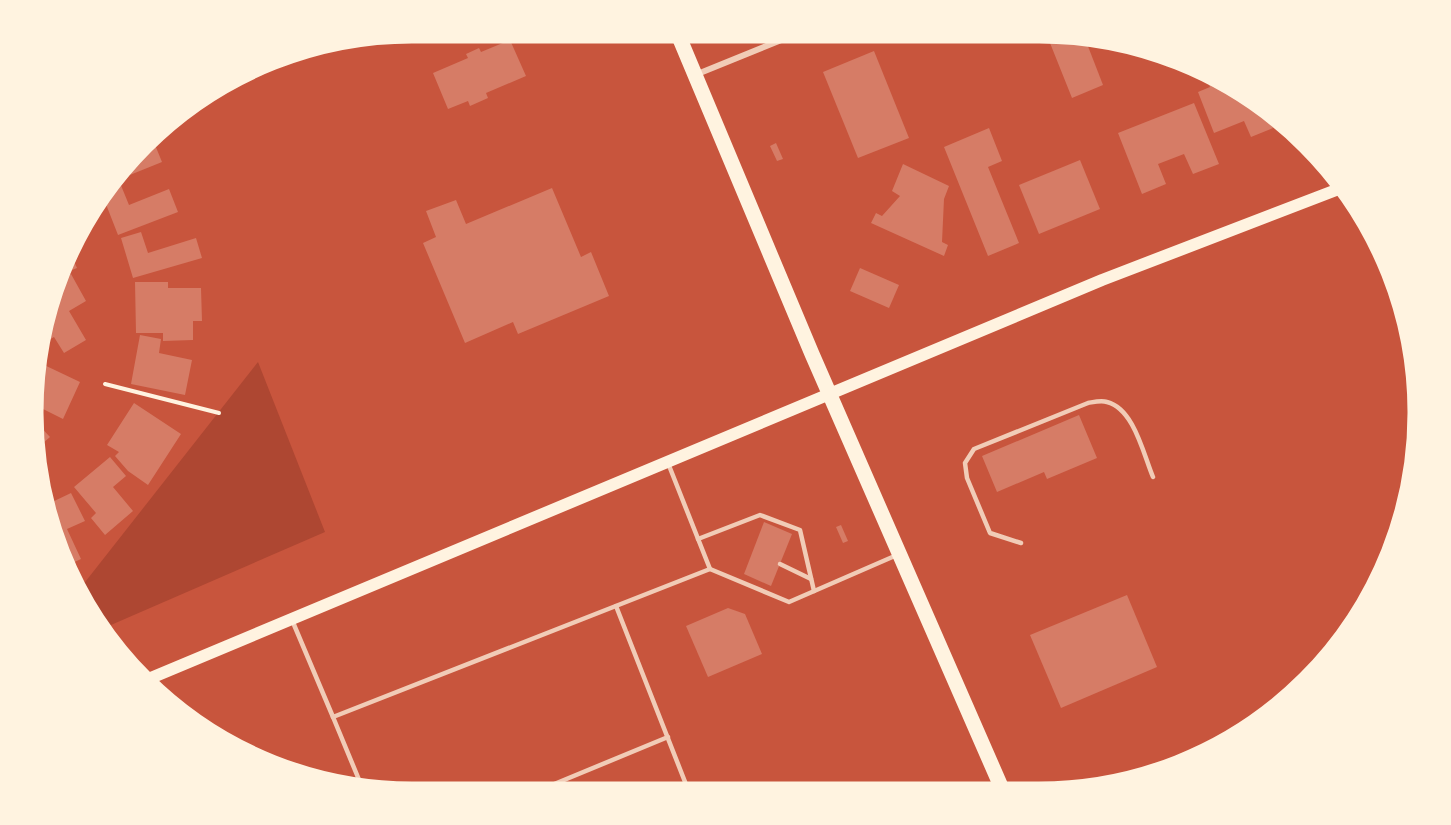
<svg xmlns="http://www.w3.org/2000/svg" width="1451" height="825" font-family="Inter,sans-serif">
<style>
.green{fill:#ae4732}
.building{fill:#d67c66}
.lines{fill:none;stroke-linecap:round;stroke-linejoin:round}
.path{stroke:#fff3e0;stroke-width:4}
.service{stroke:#f1ccb7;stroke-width:4.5}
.minor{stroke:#f1ccb7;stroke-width:6}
.secondary{stroke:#fff3e0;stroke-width:12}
.primary{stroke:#fff3e0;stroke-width:15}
.rim{fill:none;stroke:#fff3e0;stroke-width:3}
</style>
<rect width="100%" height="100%" fill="#c8553d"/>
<path class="green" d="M 258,362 L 325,532 L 104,628 L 88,602 L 82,586 Z"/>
<g class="building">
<path d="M 1049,32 L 1063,32 L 1084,36 L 1103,85 L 1072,98 L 1046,33 Z"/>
<path d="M 510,40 L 526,76 L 486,93 L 488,98 L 470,106 L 468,101 L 448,109 L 433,73 L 468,58 L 466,54 L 479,48 L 481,52 Z"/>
<path d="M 874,51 L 909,138 L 858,158 L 823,72 Z"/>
<path d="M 1178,59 L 1194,67 L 1183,71 Z"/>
<path d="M 1207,73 L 1229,83 L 1269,118 L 1273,128 L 1251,137 L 1244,121 L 1214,133 L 1198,92 L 1210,87 L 1205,74 Z"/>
<path d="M 1194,103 L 1219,164 L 1193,174 L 1184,154 L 1158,164 L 1166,184 L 1142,194 L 1118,133 Z"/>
<path d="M 989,128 L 1002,161 L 988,167 L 1019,243 L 988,256 L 944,147 Z"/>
<path d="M 153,140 L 162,162 L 115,181 Z"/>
<path d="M 776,143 L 783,159 L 777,161 L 770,146 Z"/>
<path d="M 1080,160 L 1100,209 L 1039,234 L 1019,185 Z"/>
<path d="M 903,164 L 949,186 L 944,199 L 942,242 L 948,245 L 944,256 L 871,223 L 876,213 L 882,216 L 900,196 L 892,191 Z"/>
<path d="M 120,183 L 129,205 L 169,189 L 178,212 L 118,235 L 102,194 L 109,187 Z"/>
<path d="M 552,188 L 581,257 L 591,252 L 609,296 L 518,334 L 513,322 L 465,343 L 423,243 L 436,237 L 426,211 L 456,200 L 466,224 Z"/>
<path d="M 141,232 L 148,253 L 196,238 L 202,258 L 133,278 L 121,238 Z"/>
<path d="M 71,255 L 77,268 L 62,274 Z"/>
<path d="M 860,268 L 899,285 L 889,308 L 850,291 Z"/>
<path d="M 71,274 L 86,301 L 69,311 L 86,340 L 64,353 L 54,337 L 42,344 L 45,314 L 60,280 Z"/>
<path d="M 135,282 L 168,282 L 168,288 L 201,288 L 202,321 L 193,321 L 193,340 L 163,341 L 163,333 L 136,333 Z"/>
<path d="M 140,335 L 161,339 L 159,353 L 192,360 L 185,395 L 131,384 Z"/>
<path d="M 40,363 L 80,382 L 63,419 L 37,406 L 42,395 L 37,392 Z"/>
<path d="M 134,403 L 181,434 L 148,485 L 128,471 L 115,456 L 119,452 L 107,445 Z"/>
<path d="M 1079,415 L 1097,458 L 1047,479 L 1044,472 L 997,492 L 982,456 Z"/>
<path d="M 34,420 L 50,437 L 35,450 L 32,437 Z"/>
<path d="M 110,457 L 126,476 L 113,487 L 133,511 L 105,535 L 91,518 L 96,513 L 74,487 Z"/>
<path d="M 71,493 L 85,521 L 67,529 L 81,559 L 66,566 L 60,554 L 48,504 Z"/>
<path d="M 764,522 L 792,534 L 771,586 L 744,574 Z"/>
<path d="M 841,525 L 848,541 L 843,543 L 836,527 Z"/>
<path d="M 1127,595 L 1157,667 L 1061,708 L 1030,635 Z"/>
<path d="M 728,608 L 745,614 L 762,654 L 708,677 L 686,626 Z"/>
</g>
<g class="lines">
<path class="path" d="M 105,384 L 219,413"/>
<g class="service">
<path d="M 668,463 L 710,569"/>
<path d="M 698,539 L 760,515 L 800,530 L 814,591"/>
<path d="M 1021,543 L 990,533 L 967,478 L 965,463 L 974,449 L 1088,403 C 1094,402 1101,400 1107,402 C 1134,409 1143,453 1153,477"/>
<path d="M 780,564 L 811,579"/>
<path d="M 616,606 L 689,792"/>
<path d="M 292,620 L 333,717 L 710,569 L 789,602 L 897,555"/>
<path d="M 333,717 L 362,787"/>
<path d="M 1148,776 L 1188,760"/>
<path d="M 535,792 L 668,737"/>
</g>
<path class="minor" d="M 695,75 L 801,32"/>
<path class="secondary" d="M 146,680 L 1102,280 L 1344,187"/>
<path class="primary" d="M 677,32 L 812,354 L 1003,791"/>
</g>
<path d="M0 0H1451V825H0ZM412 42H1039A370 370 0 0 1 1409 412V413A370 370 0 0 1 1039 783H412A370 370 0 0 1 42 413V412A370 370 0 0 1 412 42Z" fill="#fff3e0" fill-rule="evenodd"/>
<path class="rim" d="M412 42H1039A370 370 0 0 1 1409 412V413A370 370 0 0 1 1039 783H412A370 370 0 0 1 42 413V412A370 370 0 0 1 412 42Z"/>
</svg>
